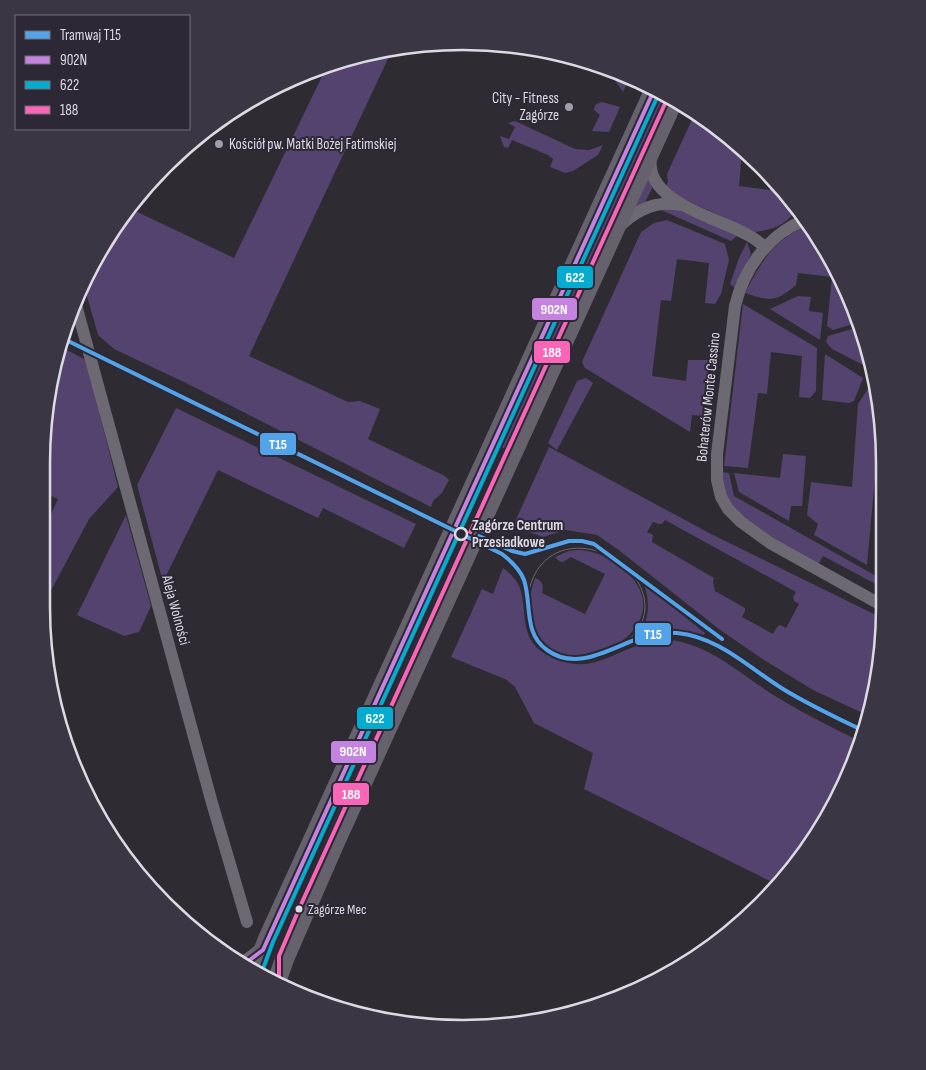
<svg xmlns="http://www.w3.org/2000/svg" width="926" height="1070" font-family="'Sofia Sans Condensed',sans-serif">
<style>
.green{fill:#53436e;fill-rule:evenodd}
.lines{fill:none;stroke-linecap:round;stroke-linejoin:round}
.minor{stroke:#6d6973;stroke-width:12}
.tertiary{stroke:#6d6973;stroke-width:16}
.secondary{stroke:#65626e;stroke-width:19}
.tram{stroke:#6a686e;stroke-width:1}
.bus-1-casing{stroke:#2d2836;stroke-width:8}
.bus-2-casing{stroke:#2d2836;stroke-width:8}
.bus-3-casing{stroke:#2d2836;stroke-width:8}
.bus-1{stroke:#c483df;stroke-width:4}
.bus-2{stroke:#06acd0;stroke-width:4}
.bus-3{stroke:#fa66b7;stroke-width:4}
.tram-1-casing{stroke:#2d2836;stroke-width:8}
.tram-1{stroke:#53a3e8;stroke-width:4}
.poi-dot{fill:#a09da6;stroke:#2d2836;stroke-width:2}
.stop-dot{fill:#2d2836;stroke:#dddae4;stroke-width:2.5}
.bus-dot{fill:#dddae4;stroke:#2d2836;stroke-width:2}
.labels{text-anchor:middle;stroke-width:4;stroke-linejoin:round;paint-order:stroke}
.bus-label{font-size:14px;fill:#dddae4;stroke:#2d2836;text-anchor:start}
.poi-label{font-size:15px;fill:#dddae4;stroke:#2d2836;text-anchor:end}
.street-label{font-size:15px;fill:#dddae4;stroke:#2d2836}
.stop-label{font-size:15px;font-weight:bold;fill:#dddae4;stroke:#2d2836;text-anchor:start}
.rim{fill:none;stroke:#dddae4;stroke-width:2.5}
.line-badge{stroke:#2d2836;stroke-width:2}
.badge-label{font-size:14px;text-anchor:middle;font-weight:bold;fill:#fff}
</style>
<rect width="100%" height="100%" fill="#2e2c32"/>
<g class="green">
<path d="M 393,48 L 249,356 L 348,402 L 360,401 L 380,409 L 368,439 L 445,476 L 449,480 L 442,493 L 433,501 L 431,507 L 188,384 L 114,349 L 98,335 L 83,282 L 92,264 L 129,208 L 234,258 L 328,64 Z"/>
<path d="M 612,71 L 630,77 L 623,92 L 612,76 Z"/>
<path d="M 661,92 L 668,96 L 507,449 L 500,447 Z"/>
<path d="M 602,102 L 620,107 L 609,132 L 592,131 L 600,115 L 594,110 C 594,105 597,103 602,102 Z"/>
<path d="M 695,113 L 720,128 L 742,150 L 739,186 L 770,190 L 772,177 L 780,185 L 797,208 C 788,224 773,230 755,232 L 673,194 L 665,188 L 668,182 L 667,174 Z"/>
<path d="M 515,121 L 575,149 L 589,150 L 603,145 L 598,155 L 573,171 L 565,173 L 550,167 L 553,159 L 548,155 L 512,140 L 508,148 L 504,147 L 500,136 L 509,139 L 515,127 L 508,123 Z"/>
<path d="M 647,175 L 653,186 L 644,205 L 631,211 Z"/>
<path d="M 675,208 L 737,236 L 731,241 L 661,210 Z"/>
<path d="M 667,220 L 725,244 L 729,260 L 721,294 L 715,304 L 705,303 L 709,263 L 677,259 L 671,301 L 661,300 L 652,376 L 686,381 L 688,360 L 709,360 L 702,416 L 692,415 L 690,432 L 585,368 L 582,362 L 641,232 L 654,223 Z"/>
<path d="M 808,224 L 828,252 L 860,322 L 833,330 L 827,326 L 832,277 L 798,273 L 796,285 C 775,303 769,301 745,293 C 764,258 771,243 808,224 Z"/>
<path d="M 747,242 L 751,254 L 735,288 L 730,284 L 739,258 Z"/>
<path d="M 798,296 L 811,297 L 809,311 L 823,313 L 820,340 L 770,309 Z"/>
<path d="M 743,304 L 817,348 L 816,391 L 810,398 L 799,397 L 802,356 L 771,352 L 767,394 L 758,393 L 748,468 L 724,466 Z"/>
<path d="M 862,326 L 862,327 L 871,369 L 832,349 L 826,342 L 828,336 Z"/>
<path d="M 63,348 L 86,360 L 118,487 L 89,519 L 46,600 L 41,598 L 43,527 L 45,527 L 58,499 L 43,492 L 45,408 Z"/>
<path d="M 825,354 L 863,378 L 854,401 L 849,403 L 822,400 Z"/>
<path d="M 586,378 L 593,383 L 557,450 L 548,443 L 577,381 Z"/>
<path d="M 871,384 L 874,385 L 884,435 L 884,478 L 875,477 L 867,565 L 814,535 L 818,524 L 807,515 L 811,482 L 852,487 L 858,404 Z"/>
<path d="M 176,408 L 416,524 L 404,548 L 323,508 L 318,518 L 218,470 L 163,582 L 137,485 Z"/>
<path d="M 549,447 L 713,535 L 884,619 L 877,690 L 869,716 L 813,690 L 764,660 L 719,629 L 620,551 L 597,535 L 566,530 L 543,537 L 513,526 ZM 665,520 L 796,592 L 793,597 L 794,601 L 799,604 L 786,628 L 780,625 L 777,627 L 773,634 L 742,617 L 745,611 L 745,608 L 715,591 L 713,582 L 714,578 L 652,542 L 653,535 L 647,532 L 653,522 L 659,524 L 662,524 Z"/>
<path d="M 783,454 L 806,456 L 802,506 L 791,506 L 789,521 L 739,492 L 734,473 L 780,478 Z"/>
<path d="M 721,472 L 729,473 L 734,496 L 885,581 L 885,589 L 823,556 L 818,565 C 797,553 737,519 727,499 C 723,492 723,480 721,472 Z"/>
<path d="M 126,515 L 151,606 L 139,632 L 124,636 L 77,615 Z"/>
<path d="M 578,550 C 599,551 620,562 633,579 C 678,634 562,690 535,630 C 527,614 529,595 535,578 C 543,581 544,586 542,593 L 585,614 L 605,574 L 571,557 L 563,562 L 559,561 L 555,557 L 569,551 Z"/>
<path d="M 503,568 C 510,573 517,580 520,588 C 528,615 518,642 551,657 C 595,678 615,647 656,641 C 660,640 666,639 671,640 C 714,646 744,678 780,699 C 806,715 834,728 861,742 L 853,768 L 814,842 L 778,885 L 584,789 L 593,753 L 534,723 L 515,687 L 507,680 L 451,657 L 482,589 L 493,594 Z"/>
<path d="M 646,586 L 705,633 L 703,636 C 683,628 661,628 641,635 L 640,633 C 649,618 650,604 645,587 Z"/>
</g>
<g class="lines">
<g class="minor">
<path d="M 651,157 C 644,202 716,217 746,234 C 753,237 759,242 765,247"/>
<path d="M 805,220 C 768,234 744,269 735,306 L 717,454 L 717,480 L 721,497 L 728,509 L 741,522 L 770,543 L 885,607"/>
<path d="M 619,227 C 636,210 656,200 680,205"/>
<path d="M 76,305 L 212,803 L 247,922"/>
</g>
<path class="tertiary" d="M 243,965 L 263,950"/>
<g class="secondary">
<path d="M 255,972 L 267,940 L 655,88"/>
<path d="M 276,983 L 285,958 L 336,841 L 674,100"/>
</g>
<g class="tram">
<path d="M 527,606 C 529,553 572,534 616,559"/>
<path d="M 616,649 C 652,628 654,594 625,566"/>
</g>
<g class="bus-1-casing">
<path id="bus-1" d="M 243,965 L 263,950 L 655,88"/>
</g>
<g class="bus-2-casing">
<path id="bus-2" d="M 261,974 L 273,942 L 660,91"/>
</g>
<g class="bus-3-casing">
<path id="bus-3" d="M 279,984 L 279,956 L 299,909 L 668,97"/>
</g>
<use href="#bus-1" class="bus-1"/>
<use href="#bus-2" class="bus-2"/>
<use href="#bus-3" class="bus-3"/>
<g class="tram-1-casing">
<g id="tram-1">
<path d="M 66,340 L 502,554 C 511,561 520,569 524,580 C 532,604 523,633 547,650 C 577,672 610,648 640,638 C 652,634 665,632 677,633 C 719,637 749,668 783,689 C 809,705 837,718 864,731"/>
<path d="M 479,536 L 512,551 L 525,554 L 569,541 L 582,541 L 594,544 L 722,639"/>
</g>
</g>
<use href="#tram-1" class="tram-1"/>
</g>
<g class="poi-dot">
<circle cx="569" cy="107" r="5"/>
<circle cx="219" cy="144" r="5"/>
</g>
<circle class="stop-dot" cx="461" cy="534" r="6"/>
<circle class="bus-dot" cx="299" cy="909" r="4.5"/>
<g class="labels">
<g class="bus-label">
<text x="308" y="914">Zagórze Mec</text>
</g>
<g class="poi-label">
<text x="559" y="103">City - Fitness<tspan x="559" dy="17">Zagórze</tspan></text>
<text x="229" y="149" text-anchor="start">Kościół pw. Matki Bożej Fatimskiej</text>
</g>
<g class="street-label">
<text transform="translate(708 397) rotate(-84)" y="5">Bohaterów Monte Cassino</text>
<text transform="translate(176 610) rotate(75)" y="5">Aleja Wolności</text>
</g>
<g class="stop-label">
<text x="472" y="530">Zagórze Centrum<tspan x="472" dy="17">Przesiadkowe</tspan></text>
</g>
</g>
<path d="M0 0H926V1070H0ZM463 50H463A413 413 0 0 1 876 463V607A413 413 0 0 1 463 1020H463A413 413 0 0 1 50 607V463A413 413 0 0 1 463 50Z" fill="#3b3644" fill-rule="evenodd"/>
<path class="rim" d="M463 50H463A413 413 0 0 1 876 463V607A413 413 0 0 1 463 1020H463A413 413 0 0 1 50 607V463A413 413 0 0 1 463 50Z"/>
<g class="line-badge">
<rect x="556" y="265" width="38" height="24" rx="5" fill="#06acd0"/>
<rect x="531" y="297" width="47" height="24" rx="5" fill="#c483df"/>
<rect x="533" y="340" width="38" height="24" rx="5" fill="#fa66b7"/>
<rect x="259" y="432" width="38" height="24" rx="5" fill="#53a3e8"/>
<rect x="634" y="622" width="38" height="24" rx="5" fill="#53a3e8"/>
<rect x="356" y="706" width="38" height="24" rx="5" fill="#06acd0"/>
<rect x="330" y="740" width="47" height="24" rx="5" fill="#c483df"/>
<rect x="332" y="782" width="38" height="24" rx="5" fill="#fa66b7"/>
</g>
<g class="badge-label">
<text x="575" y="282">622</text>
<text x="554" y="314">902N</text>
<text x="552" y="357">188</text>
<text x="278" y="449">T15</text>
<text x="653" y="639">T15</text>
<text x="375" y="723">622</text>
<text x="353" y="756">902N</text>
<text x="351" y="799">188</text>
</g>
<rect x="15" y="15" width="175" height="115" fill="#2d2836" stroke="#736f7c"/>
<rect x="25" y="31" width="25" height="8" fill="#53a3e8" stroke="#736f7c"/>
<text x="60" y="40" font-size="15" fill="#dddae4">Tramwaj T15</text>
<rect x="25" y="56" width="25" height="8" fill="#c483df" stroke="#736f7c"/>
<text x="60" y="65" font-size="15" fill="#dddae4">902N</text>
<rect x="25" y="81" width="25" height="8" fill="#06acd0" stroke="#736f7c"/>
<text x="60" y="90" font-size="15" fill="#dddae4">622</text>
<rect x="25" y="106" width="25" height="8" fill="#fa66b7" stroke="#736f7c"/>
<text x="60" y="115" font-size="15" fill="#dddae4">188</text>
</svg>
